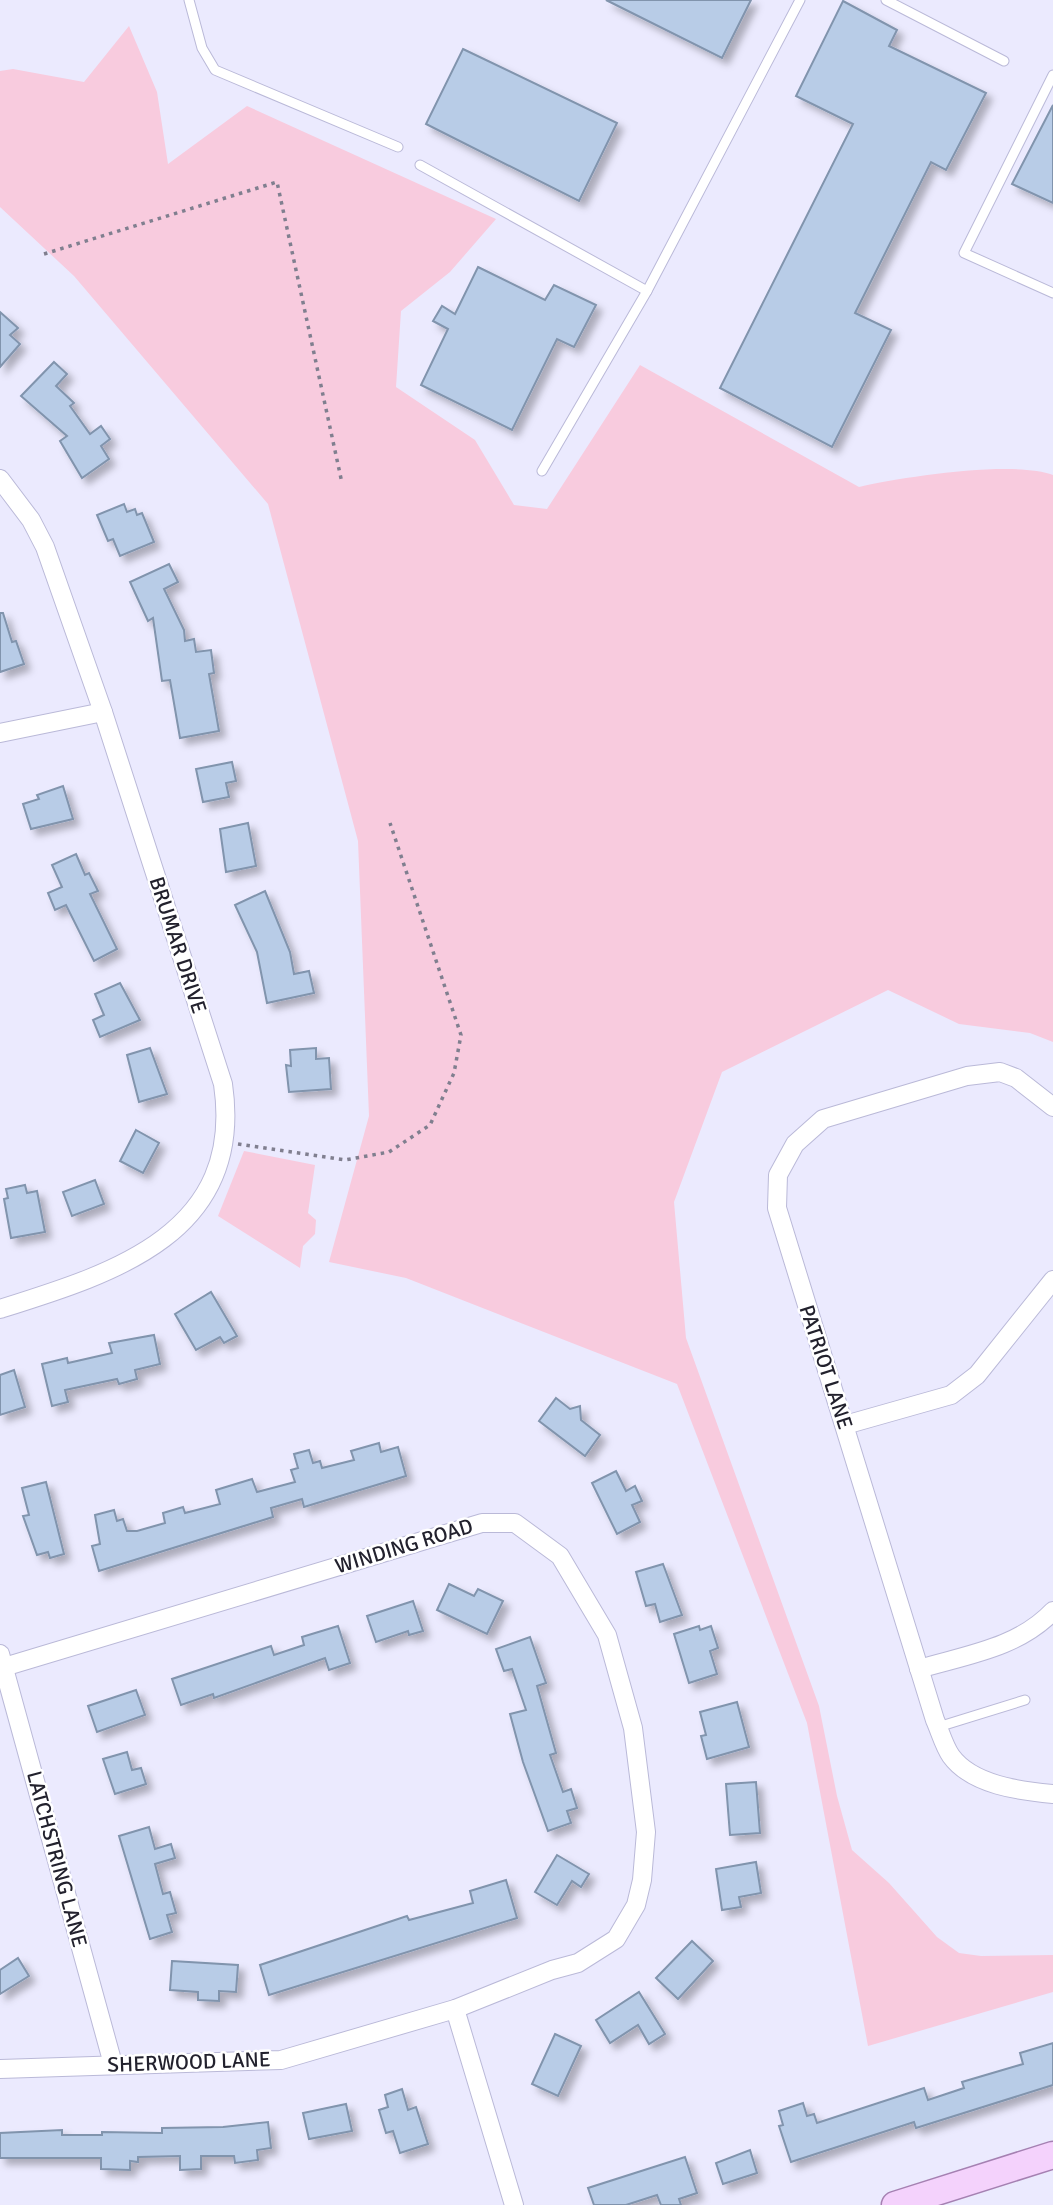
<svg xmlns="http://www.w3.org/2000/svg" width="1053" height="2205" font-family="Signika,sans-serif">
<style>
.green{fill:#f8cbde}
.building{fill:#b8cce7;stroke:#8194ad;stroke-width:2;filter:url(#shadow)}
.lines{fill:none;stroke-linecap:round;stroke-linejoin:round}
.lane-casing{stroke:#bab9d8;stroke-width:11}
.street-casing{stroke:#bab9d8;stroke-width:20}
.primary-casing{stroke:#a581b2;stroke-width:29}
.path{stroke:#807f8f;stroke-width:3.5;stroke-dasharray:3.5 5;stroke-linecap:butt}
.lane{stroke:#fff;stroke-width:9}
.street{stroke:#fff;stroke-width:18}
.primary{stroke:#f4d2fc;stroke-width:26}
.labels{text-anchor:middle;stroke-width:5;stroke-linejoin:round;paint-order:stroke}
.street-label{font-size:21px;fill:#22212d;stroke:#fff}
</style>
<defs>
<filter id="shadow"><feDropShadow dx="6" dy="6" stdDeviation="3.5" flood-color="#0004"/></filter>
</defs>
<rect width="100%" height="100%" fill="#ebeafe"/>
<g class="green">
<path d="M 129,26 L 157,92 L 168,164 L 247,106 L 496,219 L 450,272 L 401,311 L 396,387 L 475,440 L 514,505 L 547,509 L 640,365 L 859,487 C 903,477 1013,460 1053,475 L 1053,1042 L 1030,1033 L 959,1024 L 888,990 L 722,1072 L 674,1202 L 686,1338 L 819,1706 L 837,1796 L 852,1850 L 889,1883 L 937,1937 L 959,1953 L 981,1956 L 1053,1955 L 1053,1992 L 868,2046 L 807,1723 L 677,1384 L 406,1278 L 329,1262 L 369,1116 L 358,841 L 268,504 L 74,276 L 0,207 L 0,71 L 13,69 L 84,82 Z"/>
<path d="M 244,1151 L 315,1165 L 308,1213 L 316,1220 L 315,1234 L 303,1246 L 300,1268 L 218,1216 Z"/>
</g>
<g class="building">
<path d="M 606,0 L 751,0 L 722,58 Z"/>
<path d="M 843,1 L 897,30 L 889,46 L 986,93 L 946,170 L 931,162 L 855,313 L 891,330 L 832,447 L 720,388 L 853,124 L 796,96 Z"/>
<path d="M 463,49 L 617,123 L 579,201 L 426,124 Z"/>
<path d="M 1053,105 L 1053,203 L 1012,184 Z"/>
<path d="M 478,267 L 545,300 L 554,285 L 596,305 L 574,347 L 557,339 L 512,430 L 421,385 L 448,329 L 433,321 L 442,306 L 455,314 Z"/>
<path d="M 0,312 L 18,328 L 10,335 L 20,344 L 0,367 Z"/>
<path d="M 54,362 L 67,374 L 56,386 L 74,403 L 70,406 L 90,434 L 101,426 L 110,439 L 101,446 L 109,459 L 82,478 L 60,441 L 67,436 L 21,396 Z"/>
<path d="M 124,504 L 127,512 L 135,509 L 137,515 L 142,513 L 154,542 L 120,556 L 113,539 L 108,541 L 97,515 Z"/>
<path d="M 169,564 L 178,582 L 164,589 L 184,630 L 185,641 L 194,639 L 196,652 L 211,650 L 214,673 L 209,674 L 219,731 L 180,738 L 170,680 L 162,681 L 153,618 L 148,621 L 130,582 Z"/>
<path d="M 0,613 L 3,613 L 12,642 L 16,641 L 24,664 L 0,672 Z"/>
<path d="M 232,762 L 236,781 L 226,783 L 229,797 L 203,802 L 196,769 Z"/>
<path d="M 63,786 L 73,819 L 31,829 L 23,804 L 39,799 L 37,795 Z"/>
<path d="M 248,823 L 256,866 L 226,872 L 220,829 Z"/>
<path d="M 76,854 L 85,875 L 89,873 L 98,891 L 90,894 L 117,949 L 94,961 L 66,905 L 55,910 L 48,893 L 62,887 L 52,865 Z"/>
<path d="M 265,891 L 290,952 L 294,974 L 309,971 L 314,993 L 267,1003 L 257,952 L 235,905 Z"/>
<path d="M 120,983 L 140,1020 L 100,1037 L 93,1020 L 104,1015 L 95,994 Z"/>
<path d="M 150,1048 L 167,1094 L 139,1102 L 127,1055 Z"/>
<path d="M 316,1048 L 316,1059 L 329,1058 L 331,1089 L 289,1092 L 286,1065 L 291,1066 L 290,1050 Z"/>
<path d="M 136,1130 L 159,1143 L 143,1173 L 120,1161 Z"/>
<path d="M 95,1180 L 104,1204 L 72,1216 L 63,1192 Z"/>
<path d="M 25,1185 L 27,1193 L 37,1191 L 45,1232 L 11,1238 L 4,1199 L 8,1198 L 6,1189 Z"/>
<path d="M 211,1292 L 237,1336 L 224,1343 L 220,1337 L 196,1350 L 175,1314 Z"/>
<path d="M 154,1335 L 160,1364 L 135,1370 L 137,1379 L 119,1384 L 117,1379 L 65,1390 L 68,1402 L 52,1406 L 42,1364 L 67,1358 L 68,1363 L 112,1353 L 109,1343 Z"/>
<path d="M 14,1370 L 25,1407 L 0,1415 L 0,1375 Z"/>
<path d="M 556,1398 L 570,1409 L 580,1406 L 581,1420 L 600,1435 L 585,1456 L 539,1421 Z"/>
<path d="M 379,1443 L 381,1452 L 398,1447 L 406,1476 L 304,1507 L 302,1499 L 271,1508 L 273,1517 L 99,1571 L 92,1546 L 100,1544 L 95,1515 L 114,1510 L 117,1521 L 123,1519 L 127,1531 L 137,1531 L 165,1523 L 163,1513 L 183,1507 L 185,1513 L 220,1504 L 216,1490 L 252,1479 L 257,1492 L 295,1482 L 291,1470 L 298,1468 L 294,1454 L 309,1450 L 313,1463 L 320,1461 L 322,1468 L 354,1460 L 351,1451 Z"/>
<path d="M 616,1471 L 626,1491 L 635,1486 L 642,1501 L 632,1505 L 640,1522 L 617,1534 L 592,1483 Z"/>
<path d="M 46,1482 L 64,1554 L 50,1558 L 48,1552 L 37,1555 L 23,1516 L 29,1515 L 22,1488 Z"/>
<path d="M 663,1564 L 682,1615 L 660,1622 L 655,1604 L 646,1606 L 636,1572 Z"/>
<path d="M 449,1584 L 474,1596 L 478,1589 L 503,1601 L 487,1634 L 437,1610 Z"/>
<path d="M 413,1601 L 423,1631 L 409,1635 L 408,1631 L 376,1642 L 367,1616 Z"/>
<path d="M 338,1626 L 350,1663 L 329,1670 L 325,1658 L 214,1698 L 213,1694 L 181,1705 L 172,1679 L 271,1646 L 274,1655 L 304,1645 L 302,1637 Z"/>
<path d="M 699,1626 L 700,1630 L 711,1626 L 718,1648 L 710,1651 L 717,1674 L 689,1683 L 674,1634 Z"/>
<path d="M 530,1637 L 546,1683 L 537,1686 L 556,1753 L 550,1755 L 563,1792 L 571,1789 L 577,1808 L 567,1811 L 571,1823 L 548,1831 L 523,1762 L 510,1714 L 526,1710 L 512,1669 L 504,1671 L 496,1649 Z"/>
<path d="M 136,1690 L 145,1715 L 97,1732 L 88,1706 Z"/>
<path d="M 737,1702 L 749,1747 L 707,1759 L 701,1736 L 706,1735 L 700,1712 Z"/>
<path d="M 127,1752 L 132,1770 L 141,1768 L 146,1784 L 115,1794 L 103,1759 Z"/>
<path d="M 756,1782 L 760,1833 L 730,1835 L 726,1784 Z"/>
<path d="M 149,1827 L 155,1849 L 171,1844 L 175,1858 L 155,1864 L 163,1894 L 170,1892 L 176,1913 L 167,1915 L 172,1932 L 150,1939 L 119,1836 Z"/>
<path d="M 557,1855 L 589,1874 L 581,1887 L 572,1881 L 557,1905 L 535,1892 Z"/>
<path d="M 756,1862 L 761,1893 L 739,1897 L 741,1907 L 722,1910 L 716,1869 Z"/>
<path d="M 506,1880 L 517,1918 L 269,1995 L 260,1965 L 407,1916 L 409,1920 L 473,1903 L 470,1891 Z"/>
<path d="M 692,1941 L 713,1961 L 678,1999 L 656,1978 Z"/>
<path d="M 18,1958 L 29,1976 L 0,1994 L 0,1970 Z"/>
<path d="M 172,1961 L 238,1965 L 236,1992 L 219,1991 L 219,2001 L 198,2000 L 198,1992 L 170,1990 Z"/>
<path d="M 639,1992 L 665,2034 L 649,2044 L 638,2025 L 610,2043 L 596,2020 Z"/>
<path d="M 555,2034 L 581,2046 L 558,2096 L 532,2084 Z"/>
<path d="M 1053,2043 L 1053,2085 L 916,2128 L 914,2122 L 791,2162 L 779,2126 L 783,2125 L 779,2111 L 803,2103 L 807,2116 L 814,2114 L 817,2123 L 924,2088 L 928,2100 L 964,2088 L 962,2082 L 1023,2064 L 1020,2053 Z"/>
<path d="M 402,2089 L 408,2110 L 416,2107 L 428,2144 L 400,2153 L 393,2131 L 386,2133 L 379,2110 L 388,2107 L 385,2095 Z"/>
<path d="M 346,2104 L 352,2131 L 309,2139 L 303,2113 Z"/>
<path d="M 268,2122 L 271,2148 L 257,2150 L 258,2160 L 235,2163 L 234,2156 L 201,2156 L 201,2169 L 180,2170 L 180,2156 L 138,2157 L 138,2162 L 130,2161 L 130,2170 L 101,2169 L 101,2158 L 0,2158 L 0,2133 L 62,2130 L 62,2135 L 102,2135 L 102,2132 L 162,2133 L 162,2128 L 223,2127 Z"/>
<path d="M 750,2150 L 757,2173 L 723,2184 L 716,2163 Z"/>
<path d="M 685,2157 L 697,2193 L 679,2199 L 681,2205 L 661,2205 L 657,2195 L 626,2205 L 594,2205 L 588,2188 Z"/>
</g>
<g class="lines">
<g class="lane-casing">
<g id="lane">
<path d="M 189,0 L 202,48 L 215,70 L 398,147"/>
<path d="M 886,0 L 1004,61"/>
<path d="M 1053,75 L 964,253 L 1053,293"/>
<path d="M 420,165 L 647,291"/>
<path d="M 542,471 L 647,291 L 800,0"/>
<path d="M 938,1727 L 1025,1700"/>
</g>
</g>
<g class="street-casing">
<g id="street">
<path d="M 0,479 L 31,520 L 45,547 L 103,712 L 223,1084 C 245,1233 115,1273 0,1309"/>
<path d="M 0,733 L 103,712"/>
<path d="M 1053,1107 L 1016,1078 L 1000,1072 L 967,1076 L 823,1119 L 795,1144 L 778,1175 L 777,1208 L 935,1720 C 940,1731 944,1746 951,1756 C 972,1785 1020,1791 1053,1794"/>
<path d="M 845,1425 L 951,1395 L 977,1375 L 1053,1280"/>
<path d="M 0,1654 L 113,2064"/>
<path d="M 919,1669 C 966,1655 1018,1648 1053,1611"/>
<path d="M 455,2009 L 514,2205"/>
<path d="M 0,2069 L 281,2060 L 455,2009 L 552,1970 L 578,1963 L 616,1939 L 636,1905 L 642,1880 L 646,1832 L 633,1728 L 607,1635 L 560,1556 L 515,1523 L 482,1523 L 4,1667"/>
</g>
</g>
<g class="primary-casing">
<path id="primary" d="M 895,2205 L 1053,2155"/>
</g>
<g class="path">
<path d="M 44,254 L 277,182 L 342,483"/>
<path d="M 238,1144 L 345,1160 L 389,1152 L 430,1125 L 454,1073 L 461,1035 L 390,823"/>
</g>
<use href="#lane" class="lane"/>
<use href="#street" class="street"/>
<use href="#primary" class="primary"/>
</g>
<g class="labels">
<g class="street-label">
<text transform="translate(178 945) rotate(72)" y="7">BRUMAR DRIVE</text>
<text transform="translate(826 1367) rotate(72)" y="7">PATRIOT LANE</text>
<text transform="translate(404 1546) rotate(-17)" y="7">WINDING ROAD</text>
<text transform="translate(57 1859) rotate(75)" y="7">LATCHSTRING LANE</text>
<text transform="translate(189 2062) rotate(-2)" y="7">SHERWOOD LANE</text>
</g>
</g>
</svg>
